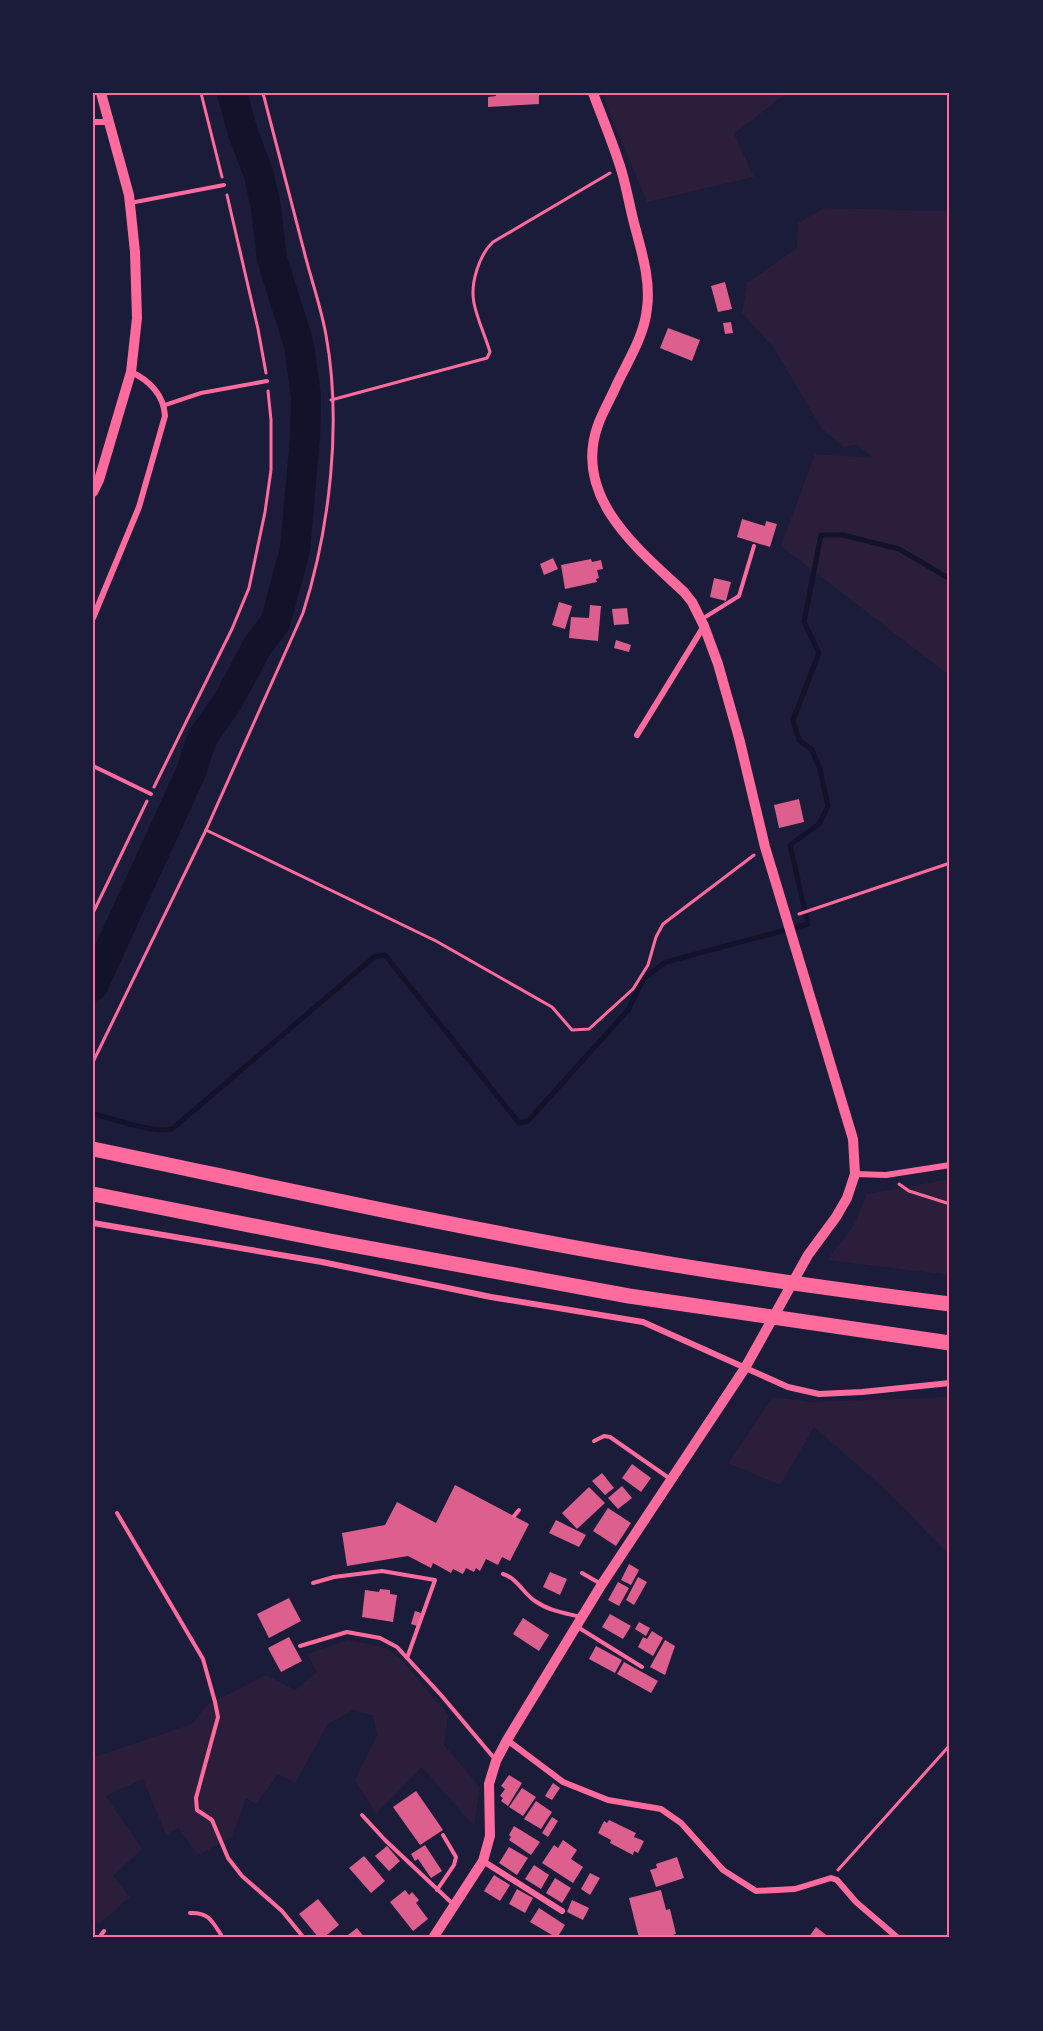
<svg xmlns="http://www.w3.org/2000/svg" width="1043" height="2031" font-family="'Golos Text',sans-serif">
<style>
.green{fill:#2a1e3b}
.lines{fill:none;stroke-linecap:round;stroke-linejoin:round}
.stream{stroke:#12122b;stroke-width:5}
.river{stroke:#12122b;stroke-width:30}
.building{fill:#dd5f8e}
.path{stroke:#ff6b9d;stroke-width:3}
.service{stroke:#ff6b9d;stroke-width:4}
.minor{stroke:#ff6b9d;stroke-width:6}
.tertiary{stroke:#ff6b9d;stroke-width:10}
.motorway{stroke:#ff6b9d;stroke-width:15}
.neatline{fill:none;stroke:#ff6b9d;stroke-width:2}
</style>
<rect width="100%" height="100%" fill="#1b1b3a"/>
<g class="green">
<path d="M 601,93 L 787,93 L 734,134 L 754,177 L 647,202 Z"/>
<path d="M 950,184 L 950,676 L 781,546 L 815,454 L 873,458 L 857,445 L 844,447 L 822,429 L 774,348 L 742,313 L 747,283 L 797,248 L 798,223 L 824,208 L 948,211 Z"/>
<path d="M 950,1179 L 950,1275 L 827,1260 L 853,1227 L 867,1194 Z"/>
<path d="M 773,1397 L 811,1402 L 950,1397 L 950,1553 L 948,1554 L 886,1490 L 814,1427 L 780,1485 L 728,1463 Z"/>
<path d="M 348,1640 L 386,1648 L 401,1659 L 448,1715 L 444,1745 L 480,1787 L 474,1826 L 422,1767 L 376,1814 L 355,1780 L 377,1735 L 373,1716 L 353,1710 L 328,1724 L 295,1783 L 278,1774 L 256,1804 L 246,1798 L 232,1837 L 198,1855 L 178,1828 L 166,1835 L 143,1779 L 106,1796 L 142,1849 L 113,1876 L 130,1897 L 99,1924 L 93,1921 L 93,1852 L 95,1851 L 93,1849 L 93,1755 L 98,1756 L 192,1724 L 207,1705 L 266,1675 L 295,1690 L 317,1672 L 307,1654 Z"/>
</g>
<g class="lines">
<path class="stream" d="M 93,1114 C 115,1119 151,1133 172,1129 L 374,957 L 385,955 L 519,1123 L 528,1121 L 628,1010 L 644,978 L 666,962 L 808,924 L 790,845 L 819,824 L 828,806 L 820,769 L 812,750 L 799,740 L 793,720 L 819,653 L 804,622 L 821,535 L 843,535 L 899,549 L 950,579"/>
<path class="river" d="M 93,986 L 191,772 L 202,738 L 228,701 L 258,645 L 275,623 L 295,550 L 305,438 L 306,397 L 299,345 L 272,259 L 266,208 L 259,175 L 243,133 L 232,93"/>
</g>
<g class="building">
<path d="M 496,93 L 539,94 L 539,104 L 488,107 L 488,97 L 496,96 Z"/>
<path d="M 725,282 L 732,309 L 718,312 L 711,286 Z"/>
<path d="M 731,322 L 733,333 L 725,334 L 723,323 Z"/>
<path d="M 668,328 L 700,340 L 692,361 L 660,348 Z"/>
<path d="M 742,519 L 765,526 L 766,521 L 777,524 L 770,547 L 737,537 Z"/>
<path d="M 553,558 L 558,569 L 544,575 L 540,564 Z"/>
<path d="M 591,559 L 592,562 L 601,560 L 603,569 L 597,570 L 599,578 L 596,579 L 597,582 L 565,589 L 561,565 Z"/>
<path d="M 714,578 L 731,582 L 726,601 L 710,597 Z"/>
<path d="M 559,602 L 572,606 L 565,629 L 552,625 Z"/>
<path d="M 590,605 L 601,606 L 598,641 L 569,638 L 571,617 L 589,618 Z"/>
<path d="M 627,608 L 629,624 L 614,625 L 612,609 Z"/>
<path d="M 616,640 L 631,645 L 629,652 L 614,648 Z"/>
<path d="M 799,799 L 804,822 L 779,828 L 774,805 Z"/>
<path d="M 632,1464 L 651,1478 L 641,1492 L 622,1478 Z"/>
<path d="M 602,1473 L 614,1488 L 605,1495 L 592,1481 Z"/>
<path d="M 455,1485 L 529,1524 L 510,1561 L 502,1557 L 498,1565 L 486,1559 L 480,1571 L 476,1568 L 474,1572 L 466,1568 L 463,1574 L 453,1569 L 451,1573 L 433,1563 L 431,1568 L 408,1556 L 347,1566 L 342,1533 L 385,1525 L 397,1502 L 436,1523 Z"/>
<path d="M 622,1486 L 632,1498 L 618,1509 L 608,1498 Z"/>
<path d="M 589,1487 L 605,1503 L 577,1529 L 562,1513 Z"/>
<path d="M 608,1508 L 631,1523 L 616,1546 L 593,1531 Z"/>
<path d="M 556,1520 L 586,1535 L 579,1547 L 549,1533 Z"/>
<path d="M 629,1564 L 639,1570 L 631,1585 L 621,1580 Z"/>
<path d="M 550,1572 L 567,1579 L 560,1595 L 543,1587 Z"/>
<path d="M 638,1577 L 647,1582 L 634,1605 L 626,1600 Z"/>
<path d="M 618,1582 L 629,1588 L 619,1606 L 608,1600 Z"/>
<path d="M 380,1589 L 390,1590 L 390,1594 L 397,1595 L 393,1622 L 362,1617 L 365,1590 L 379,1592 Z"/>
<path d="M 289,1598 L 301,1621 L 269,1638 L 257,1614 Z"/>
<path d="M 415,1611 L 421,1613 L 417,1626 L 411,1624 Z"/>
<path d="M 610,1614 L 631,1626 L 623,1639 L 602,1627 Z"/>
<path d="M 523,1618 L 549,1635 L 539,1651 L 513,1634 Z"/>
<path d="M 639,1622 L 650,1628 L 646,1636 L 635,1629 Z"/>
<path d="M 652,1631 L 663,1638 L 653,1656 L 638,1647 L 643,1637 L 647,1639 Z"/>
<path d="M 289,1637 L 302,1661 L 281,1672 L 268,1648 Z"/>
<path d="M 665,1640 L 675,1646 L 665,1675 L 650,1667 Z"/>
<path d="M 596,1646 L 622,1660 L 615,1673 L 589,1659 Z"/>
<path d="M 624,1662 L 658,1681 L 651,1693 L 617,1674 Z"/>
<path d="M 509,1775 L 522,1783 L 508,1806 L 501,1801 L 503,1798 L 500,1796 L 505,1789 L 501,1786 Z"/>
<path d="M 553,1783 L 560,1788 L 552,1800 L 545,1796 Z"/>
<path d="M 522,1788 L 536,1797 L 523,1816 L 509,1807 Z"/>
<path d="M 416,1791 L 443,1830 L 420,1845 L 393,1807 Z"/>
<path d="M 536,1801 L 552,1812 L 541,1829 L 524,1819 Z"/>
<path d="M 552,1817 L 558,1821 L 548,1837 L 542,1833 Z"/>
<path d="M 609,1820 L 636,1833 L 634,1837 L 644,1841 L 638,1853 L 634,1851 L 633,1855 L 610,1843 L 611,1840 L 598,1833 L 604,1821 L 607,1823 Z"/>
<path d="M 514,1826 L 540,1842 L 531,1855 L 509,1840 L 511,1837 L 509,1835 Z"/>
<path d="M 563,1840 L 577,1850 L 571,1859 L 583,1867 L 573,1883 L 542,1863 L 554,1845 L 558,1848 Z"/>
<path d="M 425,1845 L 442,1871 L 431,1878 L 418,1859 L 415,1861 L 411,1854 Z"/>
<path d="M 387,1846 L 400,1861 L 389,1871 L 375,1856 Z"/>
<path d="M 509,1847 L 528,1858 L 517,1875 L 499,1863 Z"/>
<path d="M 364,1856 L 385,1881 L 371,1893 L 349,1868 Z"/>
<path d="M 677,1857 L 684,1878 L 656,1887 L 650,1870 L 657,1868 L 656,1864 Z"/>
<path d="M 534,1865 L 549,1875 L 541,1889 L 525,1879 Z"/>
<path d="M 590,1873 L 600,1878 L 590,1895 L 581,1889 Z"/>
<path d="M 494,1875 L 510,1885 L 500,1901 L 484,1891 Z"/>
<path d="M 555,1878 L 571,1888 L 562,1903 L 546,1893 Z"/>
<path d="M 517,1889 L 533,1898 L 525,1913 L 509,1904 Z"/>
<path d="M 405,1890 L 409,1895 L 412,1892 L 419,1900 L 416,1903 L 428,1919 L 413,1931 L 390,1902 Z"/>
<path d="M 661,1890 L 666,1910 L 670,1909 L 676,1934 L 662,1938 L 639,1938 L 629,1898 Z"/>
<path d="M 318,1899 L 339,1925 L 323,1938 L 319,1938 L 299,1914 Z"/>
<path d="M 572,1900 L 589,1908 L 583,1920 L 567,1912 Z"/>
<path d="M 539,1908 L 565,1925 L 557,1938 L 530,1922 Z"/>
<path d="M 816,1927 L 830,1938 L 808,1938 Z"/>
<path d="M 357,1928 L 365,1938 L 344,1938 Z"/>
</g>
<g class="lines">
<g class="path">
<path d="M 201,93 L 222,177"/>
<path d="M 227,195 L 258,329 L 266,373"/>
<path d="M 331,400 L 487,358 L 490,352 C 485,335 477,319 474,303 C 470,284 479,255 493,242 L 610,173"/>
<path d="M 154,787 L 232,629 L 249,588 L 265,512 L 271,470 L 271,420 L 268,391"/>
<path d="M 206,830 L 436,941 L 552,1007 L 572,1030 L 589,1029 L 633,989 L 648,965 L 656,937 L 663,924 L 754,855"/>
<path d="M 93,913 L 147,801"/>
<path d="M 799,914 L 950,863"/>
<path d="M 93,1062 L 206,830 L 303,613 C 330,528 342,423 326,335 C 321,307 311,279 304,251 C 290,198 277,146 263,93"/>
<path d="M 899,1184 L 909,1191 L 950,1204"/>
<path d="M 838,1870 L 950,1745"/>
</g>
<g class="service">
<path d="M 130,203 L 224,185"/>
<path d="M 165,405 L 201,393 L 267,381"/>
<path d="M 702,619 L 739,596 L 754,546"/>
<path d="M 93,766 L 151,794"/>
<path d="M 594,1441 L 604,1436 L 610,1437 L 669,1478"/>
<path d="M 117,1513 L 203,1659 L 215,1702 L 218,1717 L 196,1798 L 197,1810 L 212,1820 L 228,1858 L 242,1876 L 282,1911 L 304,1938"/>
<path d="M 514,1516 L 519,1510"/>
<path d="M 582,1573 L 601,1584"/>
<path d="M 503,1574 C 517,1578 523,1593 535,1601 C 549,1611 565,1613 581,1617"/>
<path d="M 313,1583 L 334,1577 L 382,1571 L 435,1580 L 407,1658"/>
<path d="M 576,1626 L 642,1667"/>
<path d="M 300,1646 L 347,1632 L 380,1638 L 397,1647 L 441,1695 L 494,1758"/>
<path d="M 362,1815 L 385,1840 L 454,1905"/>
<path d="M 437,1890 L 454,1865 L 456,1857 L 443,1835"/>
<path d="M 190,1913 C 210,1912 213,1923 223,1938"/>
<path d="M 99,1938 L 104,1931"/>
</g>
<g class="minor">
<path d="M 93,122 L 109,122"/>
<path d="M 93,618 L 139,507 L 165,416 C 164,395 149,380 131,372"/>
<path d="M 637,735 L 704,626"/>
<path d="M 855,1174 L 886,1175 L 950,1165"/>
<path d="M 93,1223 L 322,1262 L 491,1297 L 643,1322 L 788,1387 L 819,1394 L 862,1392 L 950,1383"/>
<path d="M 507,1740 L 563,1782 L 608,1800 L 661,1809 L 681,1823 L 723,1870 L 756,1891 L 795,1889 L 831,1878 L 837,1880 L 856,1902 L 898,1938"/>
<path d="M 483,1861 L 562,1911"/>
</g>
<g class="tertiary">
<path d="M 93,492 L 99,480 L 131,372 L 137,318 L 135,252 L 129,195 L 101,93"/>
<path d="M 433,1938 L 483,1861 L 490,1836 L 489,1784 L 496,1761 L 507,1740 L 602,1584 L 745,1368 L 808,1255 L 836,1217 L 847,1198 L 855,1174 L 853,1139 L 765,847 L 739,738 L 718,664 L 704,626 L 692,602 L 684,592 C 638,549 572,497 598,425 C 603,411 611,398 617,384 C 628,361 645,334 647,308 C 651,280 641,250 634,223 C 629,204 626,184 620,166 C 612,141 602,117 593,93"/>
</g>
<g class="motorway">
<path d="M 93,1149 C 275,1187 457,1228 640,1259 C 743,1277 847,1291 950,1304"/>
<path d="M 93,1194 L 330,1241 L 629,1296 L 950,1343"/>
</g>
</g>
<rect width="1043" height="2031" fill="none" stroke="#1b1b3a" stroke-width="189"/>
<rect x="94" y="94" width="854" height="1842" class="neatline"/>
</svg>
